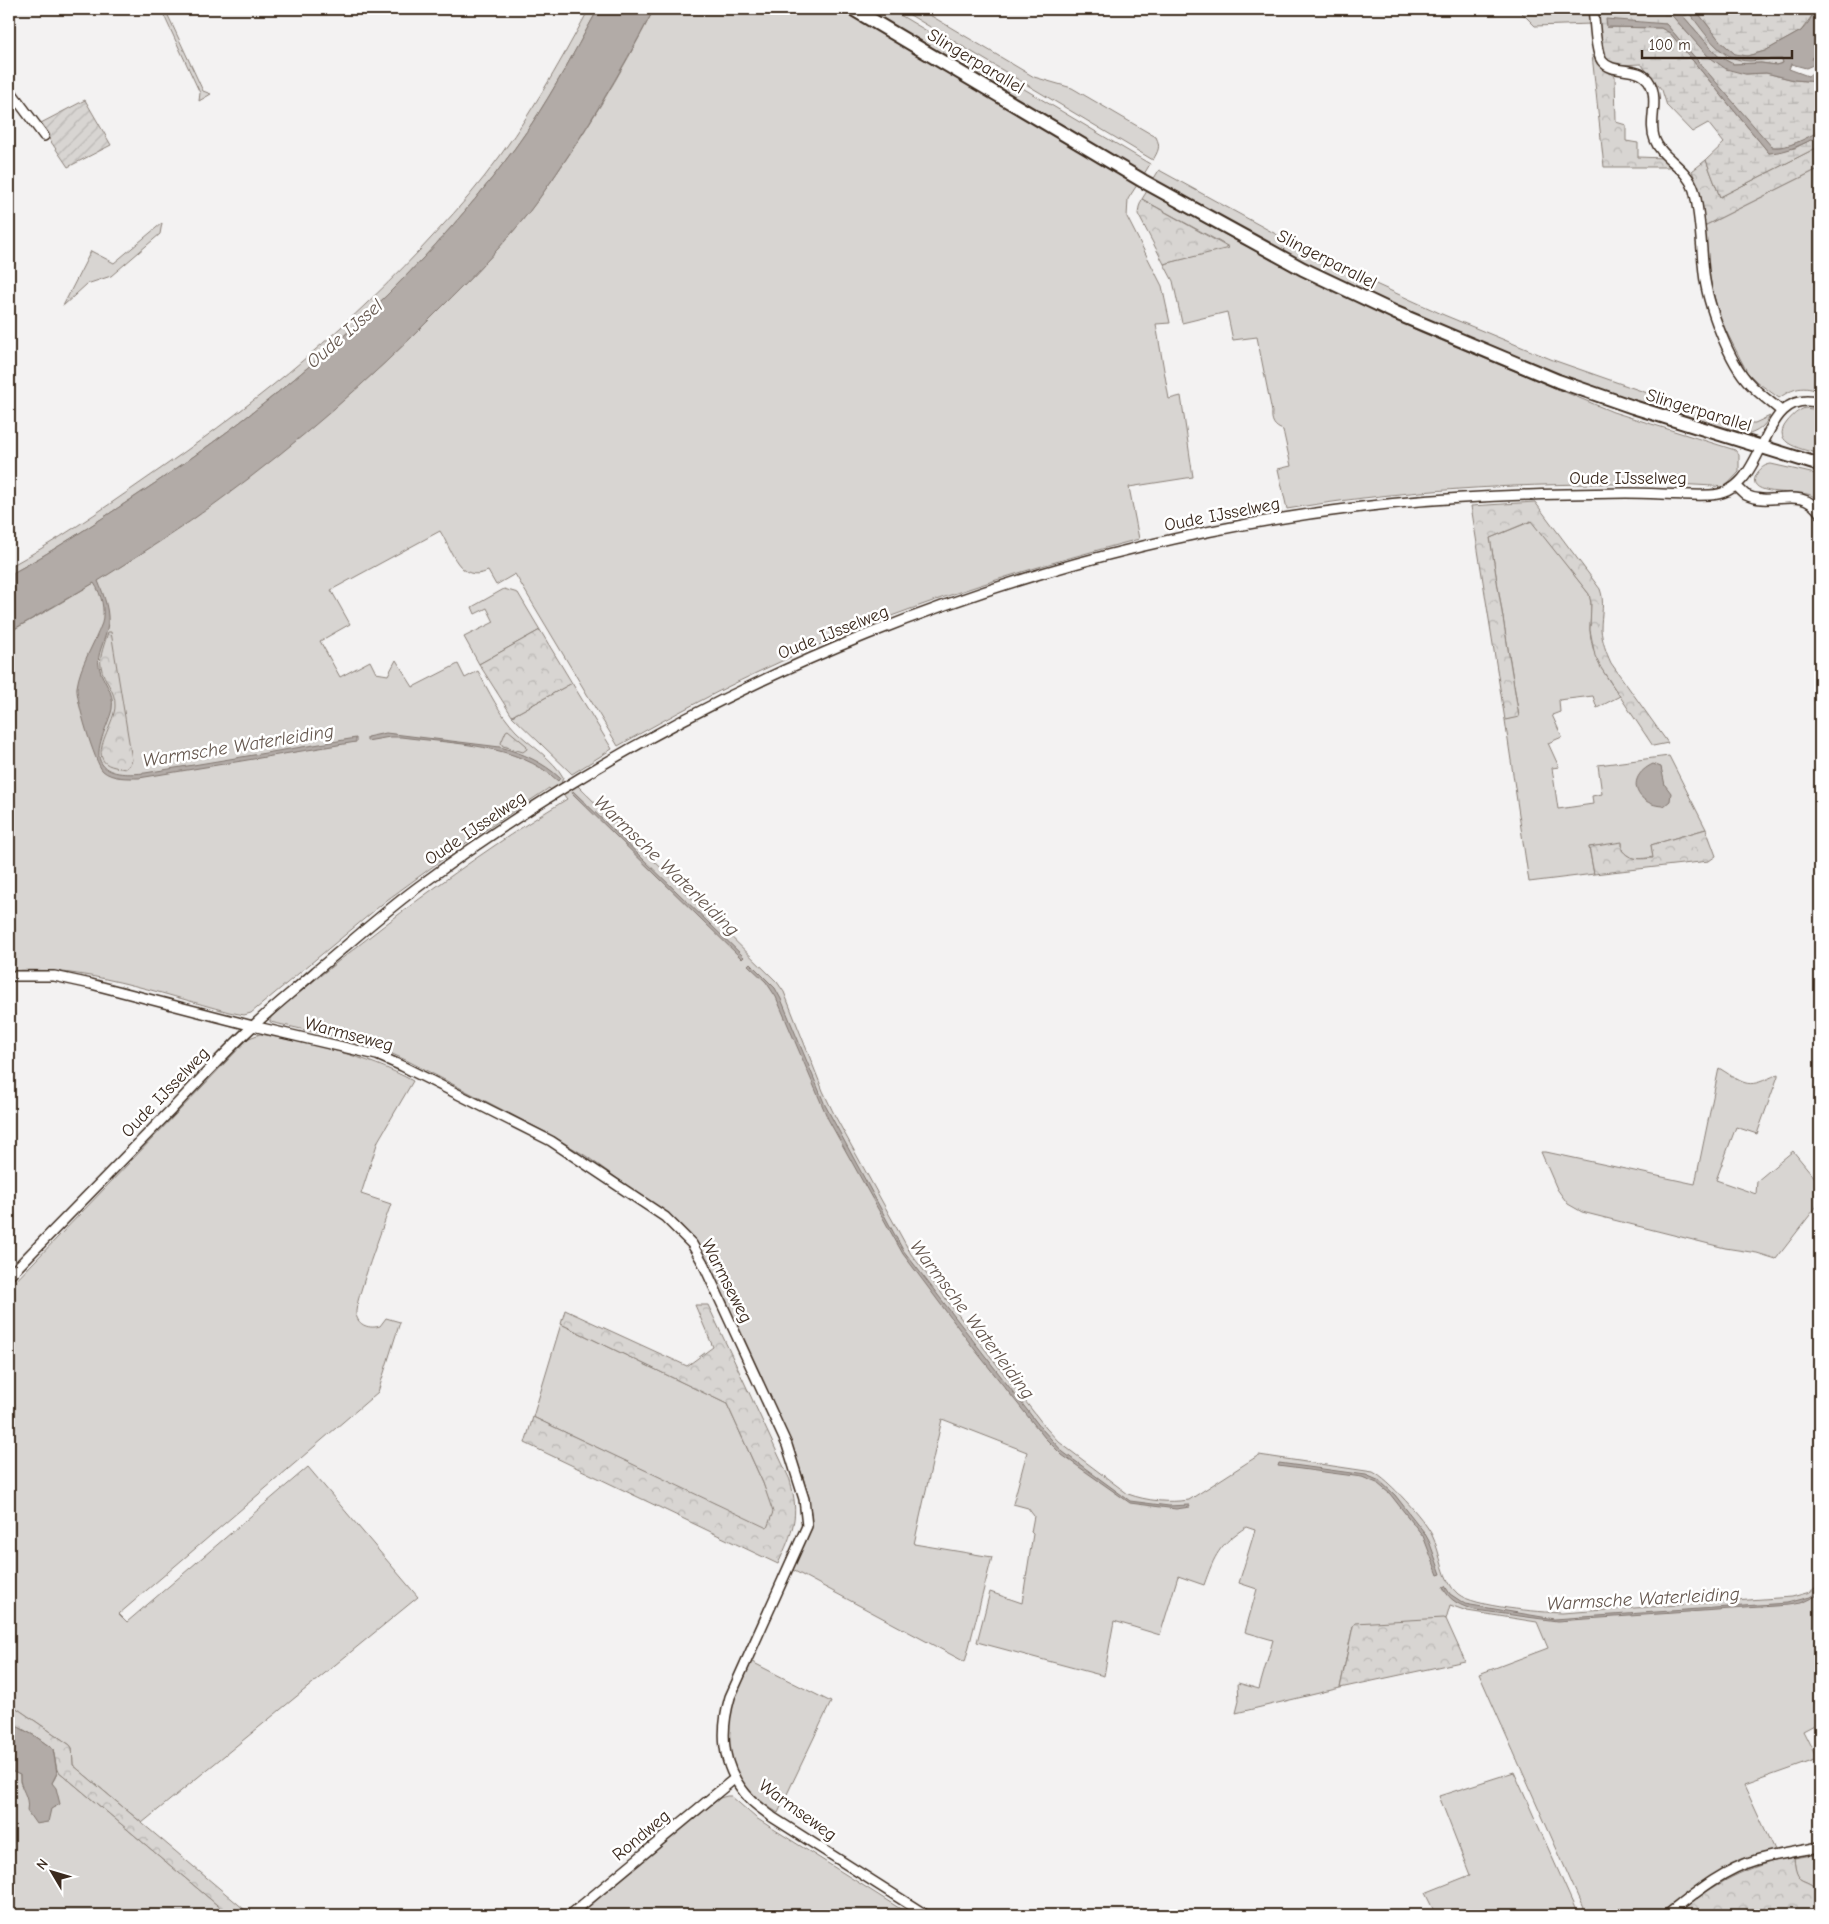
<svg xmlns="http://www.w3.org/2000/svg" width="1829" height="1924" font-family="'Comic Neue',sans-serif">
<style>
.grass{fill:#d8d5d2;stroke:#8a8078}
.forest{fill:url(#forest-crowns);stroke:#8a8078}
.wetland{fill:url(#wetland-marsh);stroke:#8a8078}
.garden{fill:url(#garden-furrows);stroke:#8a8078}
.water{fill:#b2aba7;stroke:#827770;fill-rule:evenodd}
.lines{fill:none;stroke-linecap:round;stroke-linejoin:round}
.street-casing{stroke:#3b2a1e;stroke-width:12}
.primary-casing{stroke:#3b2a1e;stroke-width:16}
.street{stroke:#fff;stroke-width:9}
.primary{stroke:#fff;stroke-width:12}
.labels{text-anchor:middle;stroke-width:5;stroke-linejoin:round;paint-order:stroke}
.street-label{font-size:18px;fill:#3b2a1e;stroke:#fff}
.water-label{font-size:19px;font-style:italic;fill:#65574e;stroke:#fff}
</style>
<defs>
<pattern id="forest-crowns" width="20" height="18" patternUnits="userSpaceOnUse" patternTransform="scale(1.25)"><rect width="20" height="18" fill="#d8d5d2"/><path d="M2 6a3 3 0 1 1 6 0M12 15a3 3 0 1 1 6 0" fill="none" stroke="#bab7b4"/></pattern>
<pattern id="wetland-marsh" width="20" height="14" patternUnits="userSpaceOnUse" patternTransform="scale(1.25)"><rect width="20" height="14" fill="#d8d5d2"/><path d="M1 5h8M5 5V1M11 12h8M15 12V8" fill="none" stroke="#bab7b4"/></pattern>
<pattern id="garden-furrows" width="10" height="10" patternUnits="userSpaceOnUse" patternTransform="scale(1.25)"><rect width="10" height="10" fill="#d8d5d2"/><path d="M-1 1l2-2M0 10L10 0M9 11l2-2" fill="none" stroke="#bab7b4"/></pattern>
</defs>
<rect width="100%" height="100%" fill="#f3f2f2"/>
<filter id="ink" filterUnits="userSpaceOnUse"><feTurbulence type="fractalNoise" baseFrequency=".02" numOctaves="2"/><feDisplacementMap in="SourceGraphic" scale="10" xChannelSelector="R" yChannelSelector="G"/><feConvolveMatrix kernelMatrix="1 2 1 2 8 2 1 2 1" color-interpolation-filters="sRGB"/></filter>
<g filter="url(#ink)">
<g class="grass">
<path d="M 161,9 L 165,9 L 203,91 L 211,94 L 199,101 L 200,93 Z"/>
<path d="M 589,9 L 598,9 C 572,56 547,104 515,148 C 412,288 277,403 133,498 C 92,525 52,552 9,575 L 9,567 C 55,542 100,511 143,481 C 245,411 336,339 420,250 C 442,226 465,202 485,176 C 526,123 558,67 589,9 Z"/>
<path d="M 654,9 L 841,9 L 1137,185 L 1128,199 L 1127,217 L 1162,286 L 1170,323 L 1156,324 L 1169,399 L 1181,396 L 1193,477 L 1129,487 L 1139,539 C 1017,571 897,609 782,661 C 726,686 671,716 618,746 L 515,574 L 496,585 L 488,571 C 459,584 452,550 440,531 L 331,590 L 350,624 L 320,641 L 340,677 L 370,661 L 376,673 L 388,675 L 396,660 L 413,687 L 458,664 L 465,678 L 478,671 C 489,692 499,713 516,731 C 530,745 554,760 563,777 L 561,784 L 551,790 L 549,788 L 454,851 L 387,900 L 251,1013 L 244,1015 L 229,1012 C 158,993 82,965 9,971 L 9,632 C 165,547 308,442 433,316 C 471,278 509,240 540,197 C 583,137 621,74 654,9 Z"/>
<path d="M 866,9 L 890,9 L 1150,164 L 1144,174 Z"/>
<path d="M 900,9 L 924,9 L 923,11 L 1034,77 L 1072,88 L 1156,137 C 1161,147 1158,151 1153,160 Z"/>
<path d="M 1518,9 L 1590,9 L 1591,24 L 1535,26 Z"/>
<path d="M 1820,168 L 1820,392 C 1804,385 1793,388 1779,398 L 1757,382 L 1747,372 L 1719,317 L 1708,270 L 1704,226 Z"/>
<path d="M 1159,170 L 1325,261 L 1444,315 L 1553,360 L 1693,409 L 1740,423 L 1755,423 L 1770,416 C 1764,427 1758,432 1746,435 C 1637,403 1530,366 1426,320 C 1332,279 1242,230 1153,180 Z"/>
<path d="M 1147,191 L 1240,243 L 1421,332 L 1613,412 L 1735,450 L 1739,455 L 1739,472 L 1725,487 C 1681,483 1637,484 1592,484 C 1490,485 1388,492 1287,509 L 1278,469 L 1291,466 L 1283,430 C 1274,427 1271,421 1272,412 L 1257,337 L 1233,340 L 1227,312 L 1182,323 L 1173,281 L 1164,264 L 1229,247 L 1142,199 Z"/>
<path d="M 162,223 L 160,234 L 111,276 L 87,284 L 63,306 L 91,251 L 114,263 Z"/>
<path d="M 1805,408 L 1820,410 L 1820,454 C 1805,450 1769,444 1787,422 C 1793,415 1797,411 1805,408 Z"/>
<path d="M 1771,464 L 1820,475 L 1820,503 C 1817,499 1813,495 1807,494 C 1796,491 1740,497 1758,472 C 1762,467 1765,465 1771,464 Z"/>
<path d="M 1532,521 L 1589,594 C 1593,605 1590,618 1590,629 C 1591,656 1605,675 1620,696 L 1597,708 L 1593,696 L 1559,700 L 1560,712 L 1552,715 L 1562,737 L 1548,743 L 1559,767 L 1552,768 L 1558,809 L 1593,804 L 1592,796 L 1602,794 L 1598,765 L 1669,756 L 1706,829 L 1651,845 L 1654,857 C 1641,859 1630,861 1622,850 L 1622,843 L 1589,847 L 1594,874 L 1529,882 L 1505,720 L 1519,716 L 1490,538 Z"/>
<path d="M 504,589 L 518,593 L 540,630 L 479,664 L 464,637 L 494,622 L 487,608 L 475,614 L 472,607 Z"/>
<path d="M 572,683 L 612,749 L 572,774 L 512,716 Z"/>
<path d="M 577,785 L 777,982 L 784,992 L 823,1091 L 835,1116 L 911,1254 L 1046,1428 L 1059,1442 L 1128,1494 C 1147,1501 1169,1503 1189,1500 L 1259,1455 L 1373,1472 C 1389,1480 1424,1519 1432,1535 C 1441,1553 1442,1581 1458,1594 C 1474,1607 1540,1612 1562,1613 L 1792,1597 L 1810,1592 L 1820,1584 L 1820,1722 L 1803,1731 L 1817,1759 L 1744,1785 L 1775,1852 L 1704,1882 L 1660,1915 L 1586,1915 L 1479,1674 L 1548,1648 L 1537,1622 L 1467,1611 L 1450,1605 L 1446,1619 L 1353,1626 L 1340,1688 L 1236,1713 L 1239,1701 L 1238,1683 L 1259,1689 L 1273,1640 L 1245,1632 L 1257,1589 L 1239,1583 L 1255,1530 L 1246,1527 C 1219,1545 1215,1554 1204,1585 L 1178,1576 L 1160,1635 L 1114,1621 L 1104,1676 L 977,1642 L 990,1592 L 1022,1603 L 1033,1534 L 1031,1532 L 1034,1516 L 1028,1508 L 1013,1504 L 1027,1452 L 942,1419 L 914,1544 L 992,1557 L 965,1662 L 789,1568 L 810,1520 L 811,1512 L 803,1477 L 711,1270 C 701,1252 693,1237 678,1222 L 586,1156 L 549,1134 L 408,1061 L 372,1045 L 270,1022 L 270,1019 L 279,1009 C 371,934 465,861 567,799 L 563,794 Z"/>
<path d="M 260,1034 C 312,1044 366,1055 413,1081 L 378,1141 L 361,1194 L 391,1204 C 385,1221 354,1303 356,1314 C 358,1326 370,1329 380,1326 L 386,1318 L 400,1322 L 378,1392 L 119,1614 L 127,1622 L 308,1467 L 418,1597 L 142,1823 L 73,1765 L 72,1748 L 70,1745 L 9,1703 L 9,1288 L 249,1038 Z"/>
<path d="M 1719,1068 C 1748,1086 1747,1089 1778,1074 L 1778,1076 L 1757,1134 L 1736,1127 L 1716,1180 L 1756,1194 L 1757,1181 L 1793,1151 L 1820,1184 L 1820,1202 L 1776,1259 L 1757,1253 L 1725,1248 L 1582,1212 L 1568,1204 L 1557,1189 L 1541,1152 L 1546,1152 L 1695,1184 Z"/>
<path d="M 561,1324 L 727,1404 L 763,1483 L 774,1512 L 767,1529 L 533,1417 Z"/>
<path d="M 748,1660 L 831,1702 L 778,1813 C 743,1791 725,1766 728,1723 C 728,1717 728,1710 729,1704 C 733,1689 742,1674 748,1660 Z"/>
<path d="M 9,1770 L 20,1775 L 20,1782 L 29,1800 C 39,1793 57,1784 57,1770 L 229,1915 L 9,1915 Z"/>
<path d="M 1514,1772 L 1578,1915 L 1436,1915 L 1425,1893 L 1470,1875 L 1439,1796 Z"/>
<path d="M 727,1796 L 731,1796 L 756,1818 L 910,1915 L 579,1915 L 720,1798 Z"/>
<path d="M 1820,1854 L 1820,1891 C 1805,1875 1796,1888 1794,1858 Z"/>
</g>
<g class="forest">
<path d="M 1592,55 L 1599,65 L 1615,76 L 1616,122 L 1626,125 L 1626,141 L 1638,143 L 1638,157 L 1664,158 L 1672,167 L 1604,167 Z"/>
<path d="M 1820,146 L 1820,168 L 1704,226 L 1701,196 L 1692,171 L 1706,160 L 1720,197 Z"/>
<path d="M 1142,199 L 1229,248 L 1164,264 L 1138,214 L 1139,207 Z"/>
<path d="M 1535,502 L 1600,589 C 1605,602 1601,615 1601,629 C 1602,641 1606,652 1611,663 L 1668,743 L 1653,746 L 1601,668 L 1595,656 L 1590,630 L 1591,603 L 1589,594 L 1531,521 L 1490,538 L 1519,717 L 1505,720 L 1471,506 Z"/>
<path d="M 540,630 L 572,683 L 512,716 L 479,664 Z"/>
<path d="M 108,632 L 111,632 L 132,760 L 129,766 L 125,769 C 117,767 105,767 102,758 C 97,744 115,721 115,706 C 116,690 103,681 101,666 C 99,656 105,643 108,632 Z"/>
<path d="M 508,730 L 526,745 L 527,749 L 523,752 L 503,746 L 501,743 L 506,731 Z"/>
<path d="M 1706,829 L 1716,856 L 1709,861 L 1594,874 L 1589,847 L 1622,842 L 1622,850 C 1630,861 1641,859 1653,858 L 1651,845 Z"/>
<path d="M 695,1305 L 708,1305 L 790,1480 C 800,1517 793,1531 778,1564 L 525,1443 L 533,1417 L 767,1528 L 773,1512 L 763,1483 L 727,1404 L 561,1324 L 565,1310 L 687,1366 L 713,1347 Z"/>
<path d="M 1444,1618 L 1446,1619 L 1465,1661 L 1340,1688 L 1353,1626 L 1355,1623 Z"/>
<path d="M 9,1703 L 70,1745 L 72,1748 L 73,1765 L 251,1915 L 229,1915 L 57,1770 L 53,1749 L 35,1736 L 9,1722 Z"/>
<path d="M 1794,1857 C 1796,1888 1805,1875 1820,1891 L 1820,1915 L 1678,1915 L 1678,1913 C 1714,1884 1747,1865 1794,1857 Z"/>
</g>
<g class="wetland">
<path d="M 1596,9 L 1666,9 L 1708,56 L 1746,74 L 1766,73 L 1794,80 L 1819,82 L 1820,80 L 1820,131 C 1805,139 1789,149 1771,147 L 1666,24 L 1607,27 L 1661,28 L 1670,33 L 1769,153 L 1795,148 L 1820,135 L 1820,146 L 1720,197 L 1706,160 L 1724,143 L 1708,123 L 1692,132 L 1667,106 L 1662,90 L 1641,64 L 1620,65 L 1609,62 L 1602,54 Z"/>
<path d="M 1695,9 L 1820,9 L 1820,42 L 1817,32 L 1816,10 L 1801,31 L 1765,51 L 1747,56 L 1735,54 L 1720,41 Z"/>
<path d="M 1690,14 L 1716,46 L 1728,57 L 1782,59 L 1783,63 L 1776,65 L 1761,63 L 1733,64 L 1718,56 L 1683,16 Z"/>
</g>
<path class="garden" d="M 85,100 L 111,145 L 68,167 L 39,124 Z"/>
<g class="water">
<path d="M 598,9 L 654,9 C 620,74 583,136 541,196 C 511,238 474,275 438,311 C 370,380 298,443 220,500 C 181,529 139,555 98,581 C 104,595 111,614 107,629 C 105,641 96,655 99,666 C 102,683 115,690 112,709 C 109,724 92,751 102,764 C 110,776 132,774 145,773 L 356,738 L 356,742 L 139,778 C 128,778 112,779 103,771 C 95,764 75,697 77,687 C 80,665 94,645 102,623 C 105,610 102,595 94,583 L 9,632 L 9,575 C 52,552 92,525 133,498 C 277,403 412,288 515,148 C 547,104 572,56 598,9 Z"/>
<path d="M 1666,9 L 1695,9 L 1720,41 L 1735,54 L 1747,56 L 1765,51 L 1801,31 L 1808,23 L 1816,9 L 1817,32 L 1820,48 L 1813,56 L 1812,60 L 1817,60 L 1818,55 L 1820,54 L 1820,62 L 1806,68 L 1791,64 L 1789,69 L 1808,76 L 1820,67 L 1820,80 L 1819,82 L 1794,80 L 1766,73 L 1745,74 L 1726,69 L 1708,56 ZM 1690,14 C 1706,34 1721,61 1750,61 C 1761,60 1771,59 1782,59 L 1783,63 L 1776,65 L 1761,63 L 1733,64 L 1718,56 L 1683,16 Z"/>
<path d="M 1606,19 L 1666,24 L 1772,147 C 1789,149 1805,138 1820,131 L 1820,135 C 1803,144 1789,152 1769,153 L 1670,33 L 1661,28 L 1607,27 Z"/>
<path d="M 386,733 L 500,747 C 522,753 543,762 560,778 L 558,781 C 517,743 453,744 401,737 L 390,737 L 367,741 L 367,737 Z"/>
<path d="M 1653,764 L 1661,767 L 1665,785 L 1671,793 L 1670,801 L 1664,806 C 1637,806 1623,778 1653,764 Z"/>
<path d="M 573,791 L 744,957 L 742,959 L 572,793 Z"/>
<path d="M 750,963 L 775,988 L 781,999 L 825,1105 L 903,1250 L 1041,1428 L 1063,1452 L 1130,1501 L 1169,1506 L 1189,1505 L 1190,1507 L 1176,1509 L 1130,1503 L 1062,1455 L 1045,1438 L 975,1350 L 903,1254 L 828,1119 L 776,997 L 766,982 L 748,965 Z"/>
<path d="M 1279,1463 L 1366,1475 L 1380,1481 L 1395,1495 L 1424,1532 L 1429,1541 L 1441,1574 L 1438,1575 L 1423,1536 L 1390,1494 L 1377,1483 L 1362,1477 L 1278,1466 Z"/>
<path d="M 1445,1586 L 1450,1594 L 1465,1604 L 1554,1619 L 1787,1603 L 1810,1597 L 1820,1590 L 1820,1594 L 1801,1603 L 1789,1605 L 1557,1621 L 1475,1610 C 1461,1606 1449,1601 1443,1587 Z"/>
<path d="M 9,1722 L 35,1736 L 53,1749 L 57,1773 L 52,1783 L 56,1788 L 60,1804 L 51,1809 L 48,1822 L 36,1824 L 27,1811 C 30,1794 19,1790 20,1775 L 9,1770 Z"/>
</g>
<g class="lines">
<g class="street-casing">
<g id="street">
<path d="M 1593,9 C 1595,21 1595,51 1602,61 C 1614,77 1644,62 1652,88 C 1658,105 1648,123 1655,140 C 1662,159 1687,167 1694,190 C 1701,217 1701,246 1704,273 C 1707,303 1729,363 1750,384 C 1759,394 1771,402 1781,411"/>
<path d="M 9,89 L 44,136"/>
<path d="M 1737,487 C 1740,489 1743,493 1746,495 C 1771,508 1801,484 1820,513"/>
<path d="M 9,976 L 54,976 L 91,984 L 253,1026 L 377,1055 L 402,1066 L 551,1141 L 665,1217 L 692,1244 L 703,1263 L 787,1445 L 804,1499 L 807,1526 L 730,1697 C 719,1735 722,1770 751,1800 C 757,1806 765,1811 772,1817 L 926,1915"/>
<path d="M 9,1276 C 63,1220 117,1165 171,1110 C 198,1082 224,1053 252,1027 C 273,1007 295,990 316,971 C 351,942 385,911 422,884 C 696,681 1023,547 1362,507 C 1450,496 1538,494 1626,493 C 1654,493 1682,496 1710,495 C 1771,493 1756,385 1820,403"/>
<path d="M 570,1915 L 734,1779"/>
<path d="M 1667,1915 C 1694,1894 1722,1870 1756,1860 C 1777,1854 1799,1851 1820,1847"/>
</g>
</g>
<g class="primary-casing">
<path id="primary" d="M 853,9 L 1143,181 L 1303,269 L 1396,313 L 1558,381 L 1633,407 L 1820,465"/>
</g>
<use href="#street" class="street"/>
<use href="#primary" class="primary"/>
</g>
</g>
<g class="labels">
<g class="street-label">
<text transform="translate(976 61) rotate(31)" y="6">Slingerparallel</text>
<text transform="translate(1327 259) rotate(27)" y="6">Slingerparallel</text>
<text transform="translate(1699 410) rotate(17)" y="6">Slingerparallel</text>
<text x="1628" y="484">Oude IJsselweg</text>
<text transform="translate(1222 514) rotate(-11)" y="6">Oude IJsselweg</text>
<text transform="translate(833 632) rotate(-22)" y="6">Oude IJsselweg</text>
<text transform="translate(475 828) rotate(-34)" y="6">Oude IJsselweg</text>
<text transform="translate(349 1034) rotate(15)" y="6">Warmseweg</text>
<text transform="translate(165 1092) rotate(-46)" y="6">Oude IJsselweg</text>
<text transform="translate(727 1281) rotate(63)" y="6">Warmseweg</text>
<text transform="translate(798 1810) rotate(36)" y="6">Warmseweg</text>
<text transform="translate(641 1835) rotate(-40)" y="6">Rondweg</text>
</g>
<g class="water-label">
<text transform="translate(344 333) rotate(-41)" y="7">Oude IJssel</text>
<text transform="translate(238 745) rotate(-9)" y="7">Warmsche Waterleiding</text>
<text transform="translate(667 865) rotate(44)" y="7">Warmsche Waterleiding</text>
<text transform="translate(973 1319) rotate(53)" y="7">Warmsche Waterleiding</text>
<text transform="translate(1643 1598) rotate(-3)" y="7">Warmsche Waterleiding</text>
</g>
</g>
<rect width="1829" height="1924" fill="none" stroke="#fff" stroke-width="30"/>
<rect x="15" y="15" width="1799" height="1894" fill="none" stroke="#3b2a1e" stroke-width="2" filter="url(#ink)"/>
<g transform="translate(52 1872) rotate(308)" stroke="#ffffff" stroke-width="4" paint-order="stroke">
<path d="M0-4L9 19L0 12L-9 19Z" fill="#3b2a1e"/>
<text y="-8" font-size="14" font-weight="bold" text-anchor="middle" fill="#3b2a1e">N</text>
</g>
<path d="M1642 50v8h150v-8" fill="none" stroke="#3b2a1e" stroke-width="2.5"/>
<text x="1649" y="50" font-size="15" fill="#3b2a1e" stroke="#ffffff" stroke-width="4" paint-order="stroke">100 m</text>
</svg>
